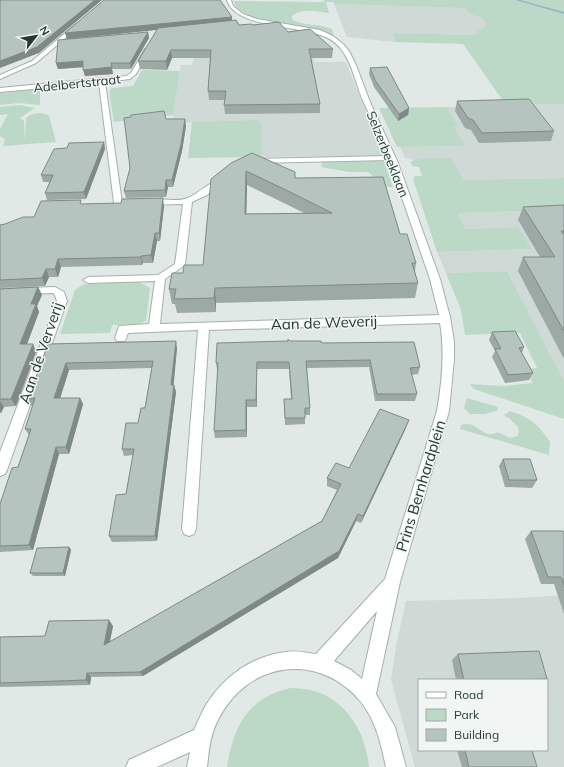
<svg xmlns="http://www.w3.org/2000/svg" width="564" height="767" font-family="Mulish,sans-serif">
<style>
.built{fill:#cfd9d6;fill-rule:evenodd}
.green{fill:#bcd8c7}
.lines{fill:none;stroke-linecap:round;stroke-linejoin:round}
.stream{fill:#8fb7c8;fill-rule:evenodd}
.minor-casing{stroke:#a4b0ae;stroke-width:2}
.minor{fill:#fff;fill-rule:evenodd}
.wall{fill:#9da9a5;fill-rule:evenodd}
.shaded-wall{fill:#7f8986}
.building{fill:#b6c4c0;stroke:#7f8986;fill-rule:evenodd}
.labels{text-anchor:middle;stroke-width:3;stroke-linejoin:round;paint-order:stroke}
.far-street-label{font-size:13px;fill:#233835;stroke:#f1f6f4}
.street-label{font-size:15px;fill:#233835;stroke:#f1f6f4}
</style>
<rect width="100%" height="100%" fill="#e1e9e7"/>
<g class="built">
<path d="M 334,4 L 465,8 L 471,15 L 481,17 L 486,21 L 488,26 L 477,31 L 476,35 L 393,33 L 395,42 L 347,37 Z"/>
<path d="M 195,53 L 313,54 L 315,62 L 346,62 L 384,156 L 260,157 L 262,154 L 261,122 L 258,120 L 173,123 L 173,115 L 181,65 L 192,65 Z"/>
<path d="M 564,104 L 564,178 L 463,180 L 415,159 L 412,160 L 405,158 L 400,147 L 464,146 L 454,127 L 458,126 L 447,107 Z"/>
<path d="M 564,210 L 564,381 L 507,271 L 446,273 L 437,252 L 532,249 L 518,227 L 465,229 L 458,213 Z"/>
<path d="M 564,595 L 564,767 L 415,767 L 391,680 L 396,646 L 406,601 L 522,598 ZM 419,680 L 547,680 L 547,750 L 419,750 Z"/>
</g>
<g class="green">
<path d="M 323,0 L 564,0 L 564,104 L 506,105 L 463,44 L 395,42 L 393,33 L 476,35 L 477,31 L 487,26 C 485,17 479,16 471,15 L 465,8 L 334,4 L 334,2 L 326,2 L 329,12 L 328,13 C 317,11 301,8 292,16 L 292,19 C 303,27 319,23 332,29 L 334,36 C 323,31 312,28 301,26 C 286,23 236,20 234,1 L 325,2 Z"/>
<path d="M 142,70 L 180,71 L 173,115 L 114,122 L 109,91 L 112,88 L 133,86 Z"/>
<path d="M 40,89 L 40,105 L 19,103 L 0,105 L 0,93 Z"/>
<path d="M 20,105 L 35,108 L 20,118 L 24,121 L 25,141 L 26,118 C 32,113 42,111 49,116 L 56,142 L 3,146 L 5,139 L 0,136 L 0,129 L 8,114 L 0,115 L 0,107 Z"/>
<path d="M 447,107 L 458,126 L 454,127 L 465,146 L 397,147 L 379,108 Z"/>
<path d="M 258,120 L 261,122 L 262,154 L 260,157 L 188,158 L 192,122 Z"/>
<path d="M 451,158 L 463,180 L 564,178 L 564,210 L 458,213 L 465,229 L 518,227 L 532,249 L 437,252 L 413,179 L 415,176 L 422,176 L 419,167 L 412,166 L 411,162 L 415,159 Z"/>
<path d="M 384,161 L 393,187 L 382,187 L 374,177 L 368,172 L 349,172 L 321,167 L 322,162 Z"/>
<path d="M 507,271 L 564,381 L 564,419 L 474,389 L 470,384 L 504,386 L 533,383 L 526,369 L 537,368 L 520,333 L 465,335 L 461,310 L 446,273 Z"/>
<path d="M 139,282 L 150,288 L 146,321 L 139,324 L 112,325 L 110,333 L 60,334 L 75,290 L 84,284 Z"/>
<path d="M 467,398 L 498,407 L 498,410 L 485,414 L 470,414 L 464,408 Z"/>
<path d="M 510,411 C 531,418 537,423 550,442 L 549,455 L 460,429 L 461,425 C 478,419 482,441 498,432 L 510,438 L 517,436 L 519,432 L 518,427 L 509,418 L 506,417 L 504,415 Z"/>
<path d="M 291,688 C 337,687 365,724 369,767 L 227,767 C 233,727 248,697 291,688 Z"/>
</g>
<g class="lines">
<path class="stream" d="M 516,0 L 520,0 L 564,12 L 564,14 Z"/>
<g class="minor-casing">
<g id="minor">
<path d="M 227,0 L 231,0 L 233,6 L 243,14 L 257,19 L 320,30 L 333,36 L 343,44 L 349,51 L 356,65 L 370,102 L 398,163 L 440,279 L 450,317 L 454,342 L 454,359 L 449,411 L 400,582 L 376,694 L 395,727 L 406,767 L 386,767 C 381,744 376,721 361,702 C 319,651 247,661 218,720 C 210,735 209,750 207,767 L 187,767 L 190,752 L 157,767 L 126,767 L 129,760 L 194,730 C 198,722 201,713 206,705 C 224,676 252,656 286,652 C 295,650 307,653 316,654 L 385,579 L 437,411 C 442,382 445,352 440,323 L 209,330 L 196,529 L 194,534 L 189,536 L 184,534 L 182,529 L 198,330 L 128,333 L 125,341 L 117,341 L 115,338 L 119,326 L 149,324 L 155,281 L 88,283 L 83,280 L 88,277 L 158,275 L 175,264 L 183,204 L 147,205 L 143,202 L 144,200 C 158,197 174,203 188,198 C 198,194 217,176 226,178 L 227,180 L 207,195 L 192,202 L 185,265 L 165,279 L 160,324 L 439,315 L 430,279 L 389,160 L 254,163 L 250,161 L 254,159 L 388,156 C 381,138 372,121 364,103 C 354,81 351,50 328,38 C 303,25 235,29 227,0 ZM 377,611 L 362,679 L 351,670 L 334,661 Z"/>
<path d="M 76,24 L 81,25 L 36,63 L 0,79 L 0,75 L 32,61 Z"/>
<path d="M 145,49 L 150,50 L 136,74 L 130,79 L 105,82 L 122,203 L 118,206 L 114,203 L 99,83 L 0,92 L 0,88 L 126,76 L 131,73 Z"/>
<path d="M 55,287 L 64,292 L 67,301 L 7,470 L 5,474 L 0,476 L 0,452 L 57,301 L 55,295 L 53,293 L 0,295 L 0,289 Z"/>
</g>
</g>
<use href="#minor" class="minor"/>
</g>
<g class="wall">
<path d="M 221,0 L 221,2 L 232,17 L 232,21 L 239,25 L 253,25 L 288,32 L 333,49 L 332,58 L 311,58 L 320,104 L 320,113 L 225,114 L 224,105 L 225,100 L 209,100 L 208,91 L 210,58 L 172,58 L 167,70 L 140,69 L 138,61 L 157,30 L 67,39 L 65,33 Z"/>
<path d="M 148,32 L 149,38 L 131,69 L 112,69 L 113,74 L 85,76 L 83,67 L 58,69 L 56,63 Z"/>
<path d="M 370,68 L 409,108 L 408,115 L 398,121 L 374,87 L 369,74 Z"/>
<path d="M 457,101 L 554,131 L 551,141 L 479,143 L 471,130 L 465,128 L 455,111 Z"/>
<path d="M 166,119 L 186,126 L 182,151 L 173,187 L 168,187 L 166,197 L 126,198 L 124,191 L 130,168 Z"/>
<path d="M 104,142 L 105,149 L 86,199 L 47,200 L 45,193 L 50,182 L 43,182 L 41,175 L 67,148 Z"/>
<path d="M 231,163 L 295,178 L 400,234 L 416,263 L 415,272 L 418,283 L 415,298 L 216,303 L 216,312 L 177,313 L 175,304 L 172,304 L 169,289 L 183,273 L 203,265 ZM 247,185 L 288,205 L 304,213 L 246,214 Z"/>
<path d="M 82,204 L 164,206 L 160,241 L 157,241 L 153,263 L 143,263 L 142,265 L 61,267 L 58,277 L 49,277 L 45,286 L 0,288 L 0,225 L 34,217 Z"/>
<path d="M 564,205 L 564,359 L 518,271 L 523,257 L 540,257 L 518,220 L 523,207 Z"/>
<path d="M 38,287 L 42,295 L 37,306 L 39,312 L 27,344 L 33,344 L 36,352 L 16,406 L 4,407 L 1,413 L 0,413 L 0,289 Z"/>
<path d="M 492,332 L 524,347 L 522,353 L 533,373 L 529,380 L 505,383 L 492,357 L 495,351 L 489,340 Z"/>
<path d="M 290,341 L 322,343 L 420,367 L 418,374 L 411,375 L 417,394 L 415,401 L 375,401 L 369,367 L 307,368 L 310,408 L 310,415 L 305,415 L 305,424 L 285,425 L 284,399 L 291,399 L 289,369 L 257,369 L 257,407 L 247,407 L 247,437 L 215,438 L 214,431 L 218,370 L 217,370 L 216,363 Z"/>
<path d="M 48,344 L 177,348 L 173,385 L 174,385 L 176,392 L 157,541 L 112,542 L 109,536 L 126,494 L 133,455 L 124,456 L 122,449 L 138,423 L 145,408 L 152,368 L 69,370 L 60,398 L 80,398 L 83,404 L 69,454 L 59,454 L 33,550 L 0,552 L 0,504 L 18,467 L 29,435 L 25,429 L 33,405 L 31,406 L 28,399 Z"/>
<path d="M 406,428 L 361,523 L 356,521 L 338,558 L 143,676 L 91,677 L 90,685 L 0,687 L 0,637 L 45,636 L 113,626 L 110,642 L 322,521 L 337,490 L 327,486 L 327,478 L 349,468 Z"/>
<path d="M 503,459 L 537,480 L 532,488 L 505,487 L 499,466 Z"/>
<path d="M 531,531 L 564,533 L 564,614 L 554,584 L 541,584 L 525,539 Z"/>
<path d="M 69,547 L 71,550 L 65,576 L 33,576 L 30,573 Z"/>
<path d="M 458,654 L 547,679 L 545,680 L 456,680 L 452,660 Z"/>
<path d="M 457,750 L 532,750 L 537,767 L 462,767 Z"/>
</g>
<g class="shaded-wall">
<path d="M 95,0 L 102,0 L 39,53 L 0,68 L 0,61 Z"/>
<path d="M 232,17 L 232,22 L 67,39 L 65,33 Z"/>
<path d="M 148,32 L 149,38 L 131,69 L 130,63 Z"/>
<path d="M 171,50 L 172,58 L 167,70 L 166,61 Z"/>
<path d="M 83,61 L 85,67 L 58,69 L 56,63 Z"/>
<path d="M 111,63 L 113,74 L 85,76 L 83,70 Z"/>
<path d="M 409,108 L 408,115 L 398,121 L 399,114 Z"/>
<path d="M 185,119 L 186,126 L 182,151 L 173,187 L 172,180 Z"/>
<path d="M 104,142 L 105,149 L 86,199 L 84,192 Z"/>
<path d="M 246,171 L 247,185 L 246,229 L 245,214 Z"/>
<path d="M 166,180 L 168,187 L 166,197 L 165,190 Z"/>
<path d="M 163,198 L 164,206 L 160,241 L 159,233 Z"/>
<path d="M 155,233 L 157,241 L 153,263 L 151,255 Z"/>
<path d="M 141,256 L 143,263 L 142,265 L 141,257 Z"/>
<path d="M 58,259 L 61,267 L 58,277 L 55,269 Z"/>
<path d="M 46,269 L 49,277 L 45,286 L 42,278 Z"/>
<path d="M 38,287 L 42,295 L 37,306 L 39,312 L 24,352 L 20,344 L 31,304 Z"/>
<path d="M 215,288 L 216,303 L 216,312 L 214,298 Z"/>
<path d="M 176,341 L 177,348 L 173,392 L 171,385 Z"/>
<path d="M 33,344 L 36,352 L 16,406 L 11,399 Z"/>
<path d="M 257,362 L 257,407 L 256,400 Z"/>
<path d="M 66,363 L 69,370 L 58,405 L 54,398 Z"/>
<path d="M 174,385 L 176,392 L 157,541 L 155,536 Z"/>
<path d="M 80,398 L 83,404 L 69,454 L 66,447 Z"/>
<path d="M 246,400 L 247,407 L 247,437 L 246,430 Z"/>
<path d="M 0,401 L 4,407 L 1,413 L 0,410 Z"/>
<path d="M 409,420 L 406,428 L 361,523 L 363,516 Z"/>
<path d="M 56,447 L 59,454 L 33,550 L 29,545 Z"/>
<path d="M 358,514 L 356,521 L 338,558 L 143,676 L 140,672 Z"/>
<path d="M 69,547 L 71,550 L 65,576 L 63,573 Z"/>
<path d="M 109,620 L 113,626 L 108,650 L 104,645 Z"/>
<path d="M 87,673 L 91,677 L 90,685 L 86,680 Z"/>
</g>
<g class="building">
<path d="M 0,0 L 95,0 L 37,47 L 0,61 Z"/>
<path d="M 104,0 L 220,0 L 232,17 L 65,33 Z"/>
<path d="M 236,20 L 239,25 L 251,24 L 253,25 L 279,22 L 288,32 L 310,29 L 333,49 L 309,49 L 320,104 L 224,105 L 226,91 L 208,91 L 211,50 L 171,50 L 166,61 L 138,61 L 158,28 Z"/>
<path d="M 148,32 L 130,63 L 111,63 L 112,67 L 83,70 L 83,61 L 56,63 L 58,40 Z"/>
<path d="M 387,67 L 409,108 L 399,114 L 375,80 L 370,68 Z"/>
<path d="M 529,99 L 554,131 L 482,133 L 473,120 L 468,118 L 457,101 Z"/>
<path d="M 164,111 L 166,119 L 185,119 L 181,144 L 172,180 L 166,180 L 165,190 L 124,191 L 130,168 L 124,118 L 131,117 L 131,115 Z"/>
<path d="M 104,142 L 84,192 L 45,193 L 53,175 L 41,175 L 54,149 L 67,148 L 69,143 Z"/>
<path d="M 252,153 L 295,172 L 295,178 L 383,177 L 400,234 L 407,234 L 416,263 L 412,263 L 418,283 L 215,288 L 214,298 L 174,299 L 176,289 L 169,289 L 172,273 L 183,273 L 184,265 L 203,265 L 211,179 L 231,163 ZM 246,171 L 288,191 L 332,213 L 245,214 Z"/>
<path d="M 163,198 L 159,233 L 155,233 L 151,255 L 141,256 L 141,257 L 58,259 L 55,269 L 46,269 L 42,278 L 0,280 L 0,225 L 5,224 L 23,217 L 34,217 L 41,201 L 81,200 L 80,204 L 121,203 L 122,199 Z"/>
<path d="M 564,205 L 564,231 L 561,231 L 564,235 L 564,331 L 523,257 L 555,257 L 523,207 Z"/>
<path d="M 38,287 L 31,304 L 36,304 L 20,344 L 33,344 L 11,399 L 0,399 L 0,289 Z"/>
<path d="M 515,331 L 524,347 L 519,348 L 533,373 L 508,375 L 495,349 L 501,349 L 492,332 Z"/>
<path d="M 288,339 L 290,341 L 321,341 L 322,343 L 414,342 L 420,367 L 410,368 L 417,394 L 377,394 L 370,360 L 306,361 L 310,408 L 305,408 L 305,418 L 285,418 L 284,399 L 292,399 L 289,362 L 257,362 L 256,400 L 246,400 L 246,430 L 214,431 L 218,363 L 216,363 L 217,343 L 288,341 Z"/>
<path d="M 176,341 L 171,385 L 174,385 L 155,536 L 109,536 L 116,495 L 126,494 L 134,449 L 122,449 L 126,423 L 138,423 L 141,408 L 145,408 L 153,361 L 66,363 L 54,398 L 80,398 L 66,447 L 56,447 L 29,545 L 0,546 L 0,504 L 12,468 L 18,467 L 31,429 L 25,429 L 35,398 L 28,399 L 48,344 Z"/>
<path d="M 380,409 L 409,420 L 363,516 L 358,514 L 339,551 L 140,672 L 87,673 L 86,680 L 0,683 L 0,637 L 45,636 L 49,621 L 109,620 L 104,645 L 322,521 L 341,484 L 327,478 L 336,463 L 349,468 Z"/>
<path d="M 503,459 L 530,459 L 537,480 L 509,480 Z"/>
<path d="M 531,531 L 563,531 L 564,533 L 564,585 L 561,577 L 548,577 Z"/>
<path d="M 69,547 L 63,573 L 30,573 L 37,548 Z"/>
<path d="M 539,651 L 547,679 L 514,680 L 464,680 L 458,654 Z"/>
<path d="M 465,750 L 532,750 L 537,767 L 469,767 Z"/>
</g>
<g class="labels">
<g class="far-street-label">
<text transform="translate(77 83) rotate(-6)" y="5">Adelbertstraat</text>
<text transform="translate(388 154) rotate(68)" y="5">Selzerbeeklaan</text>
</g>
<g class="street-label">
<text transform="translate(324 323) rotate(-2)" y="5">Aan de Weverij</text>
<text transform="translate(41 353) rotate(-71)" y="5">Aan de Ververij</text>
<text transform="translate(421 486) rotate(-73)" y="5">Prins Bernhardplein</text>
</g>
</g>
<rect x="418" y="679" width="130" height="72" fill="#f1f6f4" stroke="#9faaa8"/>
<rect x="426" y="692" width="20" height="6" fill="#ffffff" stroke="#9faaa8"/>
<text x="454" y="699" font-size="12" fill="#233835">Road</text>
<rect x="426" y="709" width="20" height="12" fill="#bcd8c7" stroke="#9faaa8"/>
<text x="454" y="719" font-size="12" fill="#233835">Park</text>
<rect x="426" y="729" width="20" height="12" fill="#b6c4c0" stroke="#9faaa8"/>
<text x="454" y="739" font-size="12" fill="#233835">Building</text>
<g transform="translate(36 36) rotate(59)" stroke="#f1f6f4" stroke-width="3" paint-order="stroke">
<path d="M0-3L7 15L0 10L-7 15Z" fill="#233835"/>
<text y="-6" font-size="11" font-weight="bold" text-anchor="middle" fill="#233835">N</text>
</g>
</svg>
